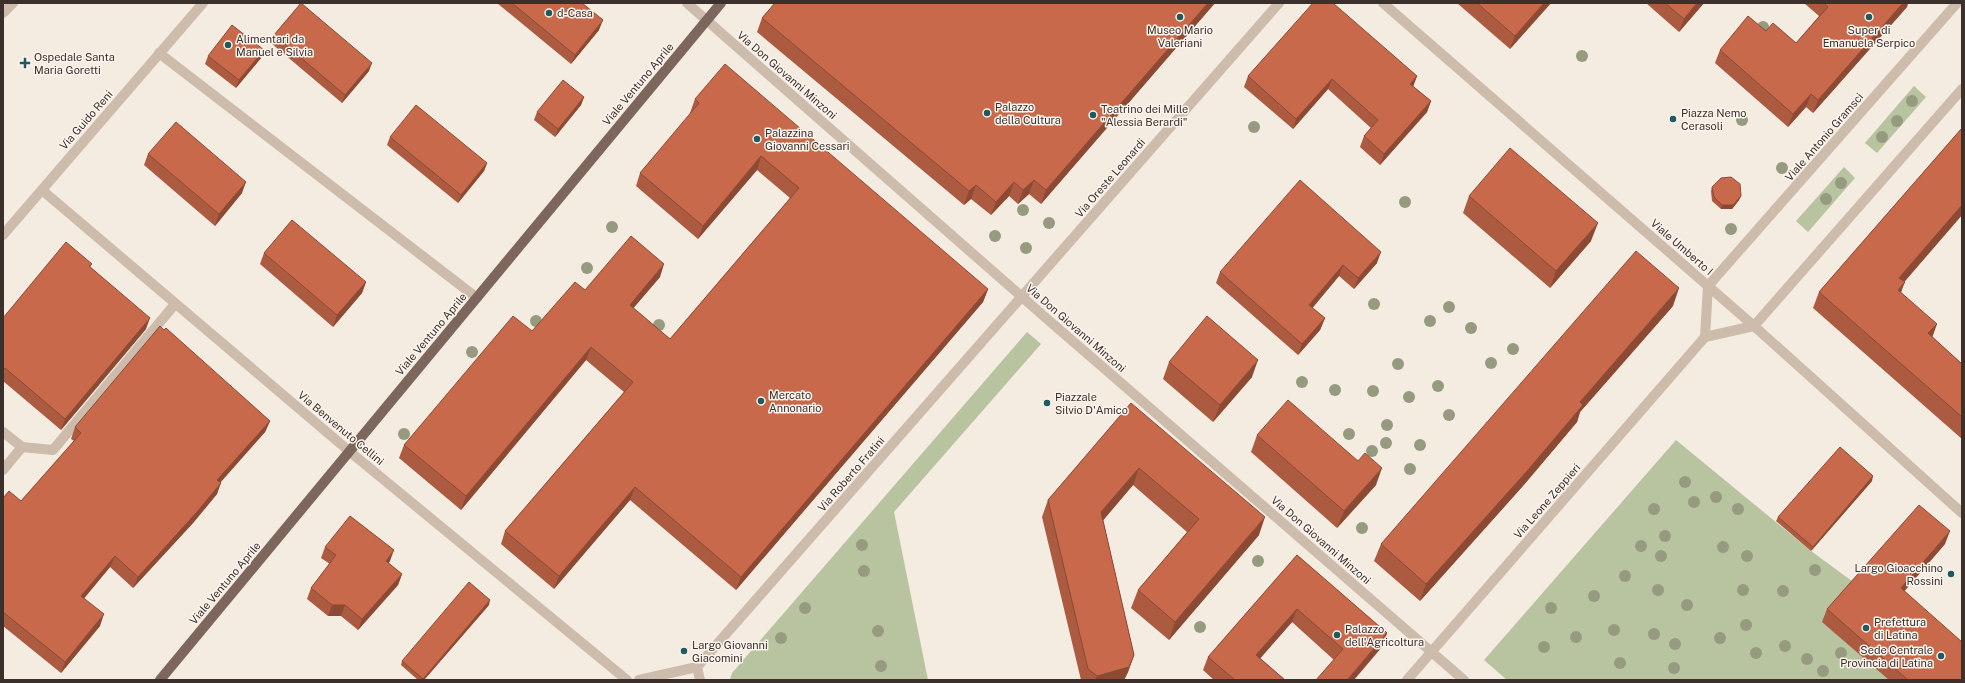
<svg xmlns="http://www.w3.org/2000/svg" width="1965" height="683" font-family="'Public Sans',sans-serif">
<style>
.green{fill:#b8c4a0}
.lines{fill:none;stroke-linecap:round;stroke-linejoin:round}
.minor{stroke:#cdbbac;stroke-width:10}
.major{stroke:#7d675c;stroke-width:10}
.tree{fill:#969b7f}
.wall{fill:#ac5a40}
.shaded-wall{fill:#8c4a34}
.building{fill:#c8694b;stroke:#8c4a34}
.poi-dot{fill:#1f5a5e;stroke:#fbf5ee;stroke-width:1.5}
.labels{text-anchor:middle;stroke-width:3;stroke-linejoin:round;paint-order:stroke}
.poi-label{font-size:11px;fill:#3b302b;stroke:#fbf5ee;text-anchor:start}
.street-label{font-size:11px;fill:#3b302b;stroke:#fbf5ee}
</style>
<rect width="100%" height="100%" fill="#f4ebe1"/>
<g class="green">
<path d="M 1914,86 L 1926,97 L 1877,153 L 1865,143 Z"/>
<path d="M 1844,167 L 1855,178 L 1808,232 L 1796,221 Z"/>
<path d="M 1027,332 L 1041,344 L 894,512 L 928,680 L 730,680 L 732,673 Z"/>
<path d="M 1676,440 L 1811,551 L 1856,584 L 1889,680 L 1507,680 L 1484,660 Z"/>
</g>
<g class="lines">
<g class="minor">
<path d="M 687,3 L 1046,318 L 1464,680"/>
<path d="M 1383,3 L 1754,326 L 1962,513"/>
<path d="M 3,13 L 13,3"/>
<path d="M 159,53 L 477,298"/>
<path d="M 42,190 L 349,451 L 627,680"/>
<path d="M 3,235 L 203,3"/>
<path d="M 1708,286 L 1957,3"/>
<path d="M 1754,326 L 1962,89"/>
<path d="M 1705,337 L 1708,286"/>
<path d="M 3,432 L 22,447"/>
<path d="M 3,470 L 22,447 L 53,450 L 175,304"/>
<path d="M 697,667 L 1279,3"/>
<path d="M 697,667 L 700,680"/>
<path d="M 639,680 L 697,667"/>
<path d="M 1407,680 L 1705,337 L 1754,326"/>
</g>
<path class="major" d="M 160,680 L 721,3"/>
</g>
<g class="tree">
<circle cx="1763" cy="27" r="6"/>
<circle cx="1582" cy="56" r="6"/>
<circle cx="1912" cy="101" r="6"/>
<circle cx="1742" cy="120" r="6"/>
<circle cx="1897" cy="121" r="6"/>
<circle cx="1254" cy="127" r="6"/>
<circle cx="1882" cy="137" r="6"/>
<circle cx="1782" cy="168" r="6"/>
<circle cx="1841" cy="183" r="6"/>
<circle cx="1826" cy="199" r="6"/>
<circle cx="1405" cy="202" r="6"/>
<circle cx="1023" cy="210" r="6"/>
<circle cx="1049" cy="223" r="6"/>
<circle cx="612" cy="227" r="6"/>
<circle cx="1731" cy="229" r="6"/>
<circle cx="995" cy="236" r="6"/>
<circle cx="1026" cy="248" r="6"/>
<circle cx="587" cy="268" r="6"/>
<circle cx="1374" cy="304" r="6"/>
<circle cx="1449" cy="307" r="6"/>
<circle cx="536" cy="321" r="6"/>
<circle cx="1430" cy="321" r="6"/>
<circle cx="659" cy="325" r="6"/>
<circle cx="1471" cy="328" r="6"/>
<circle cx="1513" cy="349" r="6"/>
<circle cx="472" cy="352" r="6"/>
<circle cx="1491" cy="363" r="6"/>
<circle cx="1398" cy="364" r="6"/>
<circle cx="1302" cy="382" r="6"/>
<circle cx="1438" cy="386" r="6"/>
<circle cx="1335" cy="390" r="6"/>
<circle cx="1373" cy="391" r="6"/>
<circle cx="1409" cy="397" r="6"/>
<circle cx="1449" cy="415" r="6"/>
<circle cx="1387" cy="425" r="6"/>
<circle cx="404" cy="434" r="6"/>
<circle cx="1349" cy="434" r="6"/>
<circle cx="1386" cy="443" r="6"/>
<circle cx="1420" cy="445" r="6"/>
<circle cx="1372" cy="451" r="6"/>
<circle cx="1410" cy="469" r="6"/>
<circle cx="1685" cy="482" r="6"/>
<circle cx="1716" cy="497" r="6"/>
<circle cx="1694" cy="502" r="6"/>
<circle cx="1654" cy="509" r="6"/>
<circle cx="1738" cy="509" r="6"/>
<circle cx="1362" cy="528" r="6"/>
<circle cx="1665" cy="536" r="6"/>
<circle cx="862" cy="545" r="6"/>
<circle cx="1641" cy="546" r="6"/>
<circle cx="1723" cy="547" r="6"/>
<circle cx="1661" cy="556" r="6"/>
<circle cx="1747" cy="556" r="6"/>
<circle cx="1258" cy="561" r="6"/>
<circle cx="1815" cy="570" r="6"/>
<circle cx="864" cy="571" r="6"/>
<circle cx="1625" cy="576" r="6"/>
<circle cx="1658" cy="590" r="6"/>
<circle cx="1743" cy="590" r="6"/>
<circle cx="1783" cy="591" r="6"/>
<circle cx="1594" cy="596" r="6"/>
<circle cx="1687" cy="605" r="6"/>
<circle cx="805" cy="608" r="6"/>
<circle cx="1551" cy="608" r="6"/>
<circle cx="1746" cy="625" r="6"/>
<circle cx="1200" cy="627" r="6"/>
<circle cx="1614" cy="630" r="6"/>
<circle cx="878" cy="631" r="6"/>
<circle cx="1654" cy="634" r="6"/>
<circle cx="1576" cy="637" r="6"/>
<circle cx="781" cy="638" r="6"/>
<circle cx="1720" cy="638" r="6"/>
<circle cx="1675" cy="644" r="6"/>
<circle cx="1785" cy="646" r="6"/>
<circle cx="1544" cy="647" r="6"/>
<circle cx="1756" cy="653" r="6"/>
<circle cx="1841" cy="653" r="6"/>
<circle cx="1807" cy="659" r="6"/>
<circle cx="1620" cy="663" r="6"/>
<circle cx="881" cy="666" r="6"/>
<circle cx="1674" cy="668" r="6"/>
<circle cx="1823" cy="671" r="6"/>
</g>
<g class="wall">
<path d="M 497,3 L 582,3 L 599,30 L 571,64 Z"/>
<path d="M 775,3 L 1215,3 L 1041,204 L 1029,194 L 1018,204 L 1009,196 L 991,215 L 971,199 L 964,205 L 757,32 L 762,18 Z"/>
<path d="M 1457,3 L 1551,3 L 1510,49 Z"/>
<path d="M 1646,3 L 1704,3 L 1679,32 Z"/>
<path d="M 1804,3 L 1908,3 L 1907,7 L 1813,113 L 1806,107 L 1788,127 L 1715,63 L 1720,50 L 1766,31 L 1796,43 L 1819,16 Z"/>
<path d="M 274,35 L 369,71 L 342,103 L 271,43 Z"/>
<path d="M 208,56 L 261,58 L 236,88 L 205,64 Z"/>
<path d="M 1248,76 L 1417,76 L 1413,86 L 1431,101 L 1427,112 L 1380,165 L 1360,147 L 1364,136 L 1371,128 L 1328,89 L 1293,129 L 1244,87 Z"/>
<path d="M 584,97 L 581,105 L 555,137 L 534,120 L 537,112 Z"/>
<path d="M 695,99 L 988,289 L 983,302 L 736,590 L 630,500 L 554,589 L 501,544 L 505,531 L 624,392 L 586,360 L 461,510 L 399,458 L 404,445 L 532,331 L 585,290 L 660,277 L 633,308 L 670,339 L 790,198 L 757,170 L 698,239 L 636,186 L 640,173 L 691,114 L 690,113 Z"/>
<path d="M 1962,128 L 1962,215 L 1904,282 L 1901,293 L 1932,337 L 1962,364 L 1962,439 L 1813,308 L 1819,292 Z"/>
<path d="M 390,137 L 487,163 L 484,171 L 458,203 L 387,145 Z"/>
<path d="M 148,154 L 242,193 L 215,226 L 144,165 Z"/>
<path d="M 1712,187 L 1741,196 L 1739,200 L 1732,209 L 1721,209 L 1712,201 L 1711,191 Z"/>
<path d="M 1469,196 L 1591,241 L 1550,288 L 1463,213 Z"/>
<path d="M 264,253 L 366,282 L 362,293 L 333,327 L 260,264 Z"/>
<path d="M 1377,263 L 1354,289 L 1339,276 L 1312,308 L 1325,318 L 1320,330 L 1298,355 L 1216,283 L 1220,272 Z"/>
<path d="M 92,264 L 90,267 L 146,329 L 61,430 L 3,381 L 3,318 Z"/>
<path d="M 1673,306 L 1580,412 L 1577,422 L 1522,487 L 1420,601 L 1374,561 L 1381,544 Z"/>
<path d="M 1169,362 L 1252,377 L 1213,422 L 1163,379 Z"/>
<path d="M 1131,403 L 1259,535 L 1169,640 L 1131,608 L 1138,590 L 1187,532 L 1133,485 L 1103,520 L 1134,655 L 1128,672 L 1124,680 L 1081,680 L 1042,517 L 1048,500 Z"/>
<path d="M 270,421 L 265,432 L 220,482 L 217,494 L 193,523 L 133,588 L 110,567 L 84,598 L 100,626 L 61,673 L 3,626 L 3,498 L 21,501 L 74,441 L 71,439 L 75,427 Z"/>
<path d="M 1257,435 L 1376,485 L 1337,528 L 1251,452 Z"/>
<path d="M 1872,481 L 1811,551 L 1776,521 L 1778,517 Z"/>
<path d="M 1945,544 L 1904,591 L 1962,680 L 1889,680 L 1822,622 L 1827,609 Z"/>
<path d="M 325,547 L 390,561 L 388,563 L 402,574 L 398,585 L 358,630 L 341,616 L 328,616 L 307,599 L 311,588 L 330,564 L 321,558 Z"/>
<path d="M 1297,555 L 1387,633 L 1382,647 L 1334,660 L 1292,622 L 1260,658 L 1285,680 L 1214,680 L 1203,670 L 1208,657 Z"/>
<path d="M 489,605 L 424,680 L 418,680 L 401,665 L 402,661 Z"/>
</g>
<g class="shaded-wall">
<path d="M 1208,3 L 1215,3 L 1041,204 L 1046,190 Z"/>
<path d="M 1544,3 L 1551,3 L 1510,49 L 1515,36 Z"/>
<path d="M 1697,3 L 1704,3 L 1679,32 L 1684,19 Z"/>
<path d="M 1903,3 L 1908,3 L 1907,7 L 1813,113 L 1818,100 Z"/>
<path d="M 603,20 L 599,30 L 571,64 L 575,55 Z"/>
<path d="M 264,50 L 261,58 L 236,88 L 239,80 Z"/>
<path d="M 372,63 L 369,71 L 342,103 L 345,95 Z"/>
<path d="M 1417,76 L 1413,87 L 1410,84 Z"/>
<path d="M 1332,79 L 1328,89 L 1293,129 L 1296,119 Z"/>
<path d="M 1811,94 L 1806,107 L 1788,127 L 1793,114 Z"/>
<path d="M 584,97 L 581,105 L 555,137 L 558,129 Z"/>
<path d="M 1431,101 L 1427,112 L 1380,165 L 1384,154 Z"/>
<path d="M 761,156 L 757,170 L 698,239 L 703,226 Z"/>
<path d="M 487,163 L 484,171 L 458,203 L 461,195 Z"/>
<path d="M 1034,180 L 1029,194 L 1018,204 L 1023,190 Z"/>
<path d="M 246,182 L 242,193 L 215,226 L 219,214 Z"/>
<path d="M 1014,182 L 1009,196 L 991,215 L 996,202 Z"/>
<path d="M 976,185 L 971,199 L 964,205 L 969,191 Z"/>
<path d="M 1741,196 L 1739,200 L 1732,209 L 1721,209 L 1722,205 Z"/>
<path d="M 1962,205 L 1962,215 L 1893,295 L 1899,278 Z"/>
<path d="M 1598,223 L 1591,241 L 1550,288 L 1556,271 Z"/>
<path d="M 1381,252 L 1377,263 L 1354,289 L 1358,278 Z"/>
<path d="M 664,264 L 660,277 L 625,318 L 630,305 Z"/>
<path d="M 1343,265 L 1339,276 L 1305,317 L 1309,305 Z"/>
<path d="M 366,282 L 362,293 L 333,327 L 337,315 Z"/>
<path d="M 1905,282 L 1898,299 L 1898,290 Z"/>
<path d="M 1679,288 L 1673,306 L 1580,412 L 1577,422 L 1522,487 L 1420,601 L 1426,584 L 1580,402 Z"/>
<path d="M 988,289 L 983,302 L 736,590 L 741,577 Z"/>
<path d="M 150,318 L 146,329 L 61,430 L 65,419 Z"/>
<path d="M 1325,318 L 1320,330 L 1298,355 L 1302,344 Z"/>
<path d="M 1937,324 L 1931,341 L 1928,333 Z"/>
<path d="M 591,347 L 586,360 L 461,510 L 466,496 Z"/>
<path d="M 1258,360 L 1252,377 L 1213,422 L 1220,405 Z"/>
<path d="M 270,421 L 265,432 L 213,491 L 217,480 Z"/>
<path d="M 1139,468 L 1133,485 L 1095,530 L 1101,512 Z"/>
<path d="M 1382,468 L 1376,485 L 1337,528 L 1344,511 Z"/>
<path d="M 1873,476 L 1872,481 L 1811,551 L 1813,547 Z"/>
<path d="M 221,483 L 217,494 L 193,523 L 133,588 L 138,577 Z"/>
<path d="M 635,487 L 630,500 L 554,589 L 559,576 Z"/>
<path d="M 1265,517 L 1259,535 L 1169,640 L 1175,622 Z"/>
<path d="M 1950,531 L 1945,544 L 1896,601 L 1901,588 Z"/>
<path d="M 394,550 L 390,561 L 382,572 L 386,561 Z"/>
<path d="M 115,556 L 110,567 L 77,607 L 81,596 Z"/>
<path d="M 402,574 L 398,585 L 358,630 L 362,619 Z"/>
<path d="M 490,600 L 489,605 L 424,680 L 423,680 Z"/>
<path d="M 332,605 L 345,605 L 341,616 L 328,616 Z"/>
<path d="M 1297,609 L 1292,622 L 1251,669 L 1256,655 Z"/>
<path d="M 104,614 L 100,626 L 61,673 L 65,662 Z"/>
<path d="M 1387,633 L 1382,647 L 1354,680 L 1347,680 Z"/>
<path d="M 1134,655 L 1128,672 L 1124,680 L 1095,680 L 1097,676 Z"/>
</g>
<g class="building">
<path d="M 301,3 L 372,63 L 345,95 L 274,35 Z"/>
<path d="M 512,3 L 582,3 L 603,20 L 575,55 Z"/>
<path d="M 775,3 L 1208,3 L 1046,190 L 1034,180 L 1023,190 L 1014,182 L 996,202 L 976,185 L 969,191 L 762,18 Z"/>
<path d="M 1313,3 L 1333,3 L 1417,76 L 1410,84 L 1431,101 L 1384,154 L 1364,136 L 1378,120 L 1332,79 L 1296,119 L 1248,76 Z"/>
<path d="M 1477,3 L 1544,3 L 1515,36 Z"/>
<path d="M 1665,3 L 1697,3 L 1684,19 Z"/>
<path d="M 1824,3 L 1903,3 L 1818,100 L 1811,94 L 1793,114 L 1720,50 L 1748,16 L 1766,31 L 1773,23 L 1796,43 L 1828,7 Z"/>
<path d="M 232,25 L 264,50 L 239,80 L 208,56 Z"/>
<path d="M 725,64 L 988,289 L 741,577 L 635,487 L 559,576 L 505,531 L 633,382 L 591,347 L 466,496 L 404,445 L 513,316 L 532,331 L 575,282 L 585,290 L 631,236 L 664,264 L 630,305 L 670,339 L 799,188 L 761,156 L 703,226 L 640,173 L 699,103 L 695,99 Z"/>
<path d="M 563,80 L 584,97 L 558,129 L 537,112 Z"/>
<path d="M 416,105 L 487,163 L 461,195 L 390,137 Z"/>
<path d="M 176,122 L 246,182 L 219,214 L 148,154 Z"/>
<path d="M 1962,128 L 1962,205 L 1899,278 L 1905,282 L 1898,290 L 1937,324 L 1928,333 L 1962,364 L 1962,417 L 1819,292 Z"/>
<path d="M 1510,148 L 1598,223 L 1556,271 L 1469,196 Z"/>
<path d="M 1731,177 L 1740,184 L 1741,196 L 1733,205 L 1722,205 L 1714,197 L 1712,187 L 1721,178 Z"/>
<path d="M 1300,180 L 1381,252 L 1358,278 L 1343,265 L 1309,305 L 1325,318 L 1302,344 L 1220,272 Z"/>
<path d="M 292,220 L 366,282 L 337,315 L 264,253 Z"/>
<path d="M 66,242 L 92,264 L 89,266 L 150,318 L 65,419 L 5,368 L 3,371 L 3,318 Z"/>
<path d="M 1636,251 L 1679,288 L 1580,402 L 1583,405 L 1528,470 L 1426,584 L 1381,544 Z"/>
<path d="M 1207,316 L 1258,360 L 1220,405 L 1169,362 Z"/>
<path d="M 160,326 L 164,330 L 166,328 L 270,421 L 217,480 L 221,483 L 197,512 L 138,577 L 115,556 L 81,596 L 104,614 L 65,662 L 3,612 L 3,498 L 9,491 L 21,501 L 81,433 L 75,427 Z"/>
<path d="M 1288,400 L 1358,461 L 1365,453 L 1382,468 L 1344,511 L 1257,435 Z"/>
<path d="M 1131,403 L 1265,517 L 1175,622 L 1138,590 L 1199,519 L 1139,468 L 1101,512 L 1134,655 L 1129,667 L 1097,676 L 1088,669 L 1048,500 Z"/>
<path d="M 1840,447 L 1873,476 L 1813,547 L 1778,517 Z"/>
<path d="M 1919,505 L 1950,531 L 1901,588 L 1962,642 L 1962,680 L 1908,680 L 1827,609 Z"/>
<path d="M 350,516 L 394,550 L 386,561 L 402,574 L 362,619 L 345,605 L 332,605 L 311,588 L 336,555 L 325,547 Z"/>
<path d="M 1297,555 L 1387,633 L 1347,680 L 1316,680 L 1343,649 L 1297,609 L 1256,655 L 1285,680 L 1235,680 L 1208,657 Z"/>
<path d="M 469,582 L 490,600 L 423,679 L 402,661 Z"/>
</g>
<g class="poi-dot">
<circle cx="549" cy="13" r="4"/>
<circle cx="1180" cy="17" r="4"/>
<circle cx="1869" cy="17" r="4"/>
<circle cx="228" cy="45" r="4"/>
<path d="M23 57h4v4h4v4h-4v4h-4v-4h-4v-4h4z"/>
<circle cx="987" cy="113" r="4"/>
<circle cx="1093" cy="115" r="4"/>
<circle cx="1673" cy="119" r="4"/>
<circle cx="757" cy="139" r="4"/>
<circle cx="761" cy="401" r="4"/>
<circle cx="1047" cy="403" r="4"/>
<circle cx="1951" cy="574" r="4"/>
<circle cx="1866" cy="628" r="4"/>
<circle cx="1337" cy="635" r="4"/>
<circle cx="684" cy="651" r="4"/>
<circle cx="1941" cy="656" r="4"/>
</g>
<g class="labels">
<g class="poi-label">
<text x="557" y="17">d-Casa</text>
<text x="1180" y="34" text-anchor="middle">Museo Mario<tspan x="1180" dy="13">Valeriani</tspan></text>
<text x="1869" y="34" text-anchor="middle">Super di<tspan x="1869" dy="13">Emanuela Serpico</tspan></text>
<text x="236" y="43">Alimentari da<tspan x="236" dy="13">Manuel e Silvia</tspan></text>
<text x="34" y="61">Ospedale Santa<tspan x="34" dy="13">Maria Goretti</tspan></text>
<text x="995" y="111">Palazzo<tspan x="995" dy="13">della Cultura</tspan></text>
<text x="1101" y="113">Teatrino dei Mille<tspan x="1101" dy="13">"Alessia Berardi"</tspan></text>
<text x="1681" y="117">Piazza Nemo<tspan x="1681" dy="13">Cerasoli</tspan></text>
<text x="765" y="137">Palazzina<tspan x="765" dy="13">Giovanni Cessari</tspan></text>
<text x="769" y="399">Mercato<tspan x="769" dy="13">Annonario</tspan></text>
<text x="1055" y="401">Piazzale<tspan x="1055" dy="13">Silvio D'Amico</tspan></text>
<text x="1943" y="572" text-anchor="end">Largo Gioacchino<tspan x="1943" dy="13">Rossini</tspan></text>
<text x="1874" y="626">Prefettura<tspan x="1874" dy="13">di Latina</tspan></text>
<text x="1345" y="633">Palazzo<tspan x="1345" dy="13">dell'Agricoltura</tspan></text>
<text x="692" y="649">Largo Giovanni<tspan x="692" dy="13">Giacomini</tspan></text>
<text x="1933" y="654" text-anchor="end">Sede Centrale<tspan x="1933" dy="13">Provincia di Latina</tspan></text>
</g>
<g class="street-label">
<text transform="translate(787 75) rotate(41)" y="4">Via Don Giovanni Minzoni</text>
<text transform="translate(638 84) rotate(-50)" y="4">Viale Ventuno Aprile</text>
<text transform="translate(86 120) rotate(-49)" y="4">Via Guido Reni</text>
<text transform="translate(1824 137) rotate(-49)" y="4">Viale Antonio Gramsci</text>
<text transform="translate(1110 178) rotate(-49)" y="4">Via Oreste Leonardi</text>
<text transform="translate(1682 247) rotate(41)" y="4">Viale Umberto I</text>
<text transform="translate(1076 328) rotate(41)" y="4">Via Don Giovanni Minzoni</text>
<text transform="translate(431 334) rotate(-50)" y="4">Viale Ventuno Aprile</text>
<text transform="translate(341 428) rotate(40)" y="4">Via Benvenuto Cellini</text>
<text transform="translate(851 474) rotate(-49)" y="4">Via Roberto Fratini</text>
<text transform="translate(1547 501) rotate(-49)" y="4">Via Leone Zeppieri</text>
<text transform="translate(1321 540) rotate(41)" y="4">Via Don Giovanni Minzoni</text>
<text transform="translate(225 583) rotate(-50)" y="4">Viale Ventuno Aprile</text>
</g>
</g>
<rect width="1965" height="683" fill="none" stroke="#3b302b" stroke-width="8"/>
</svg>
